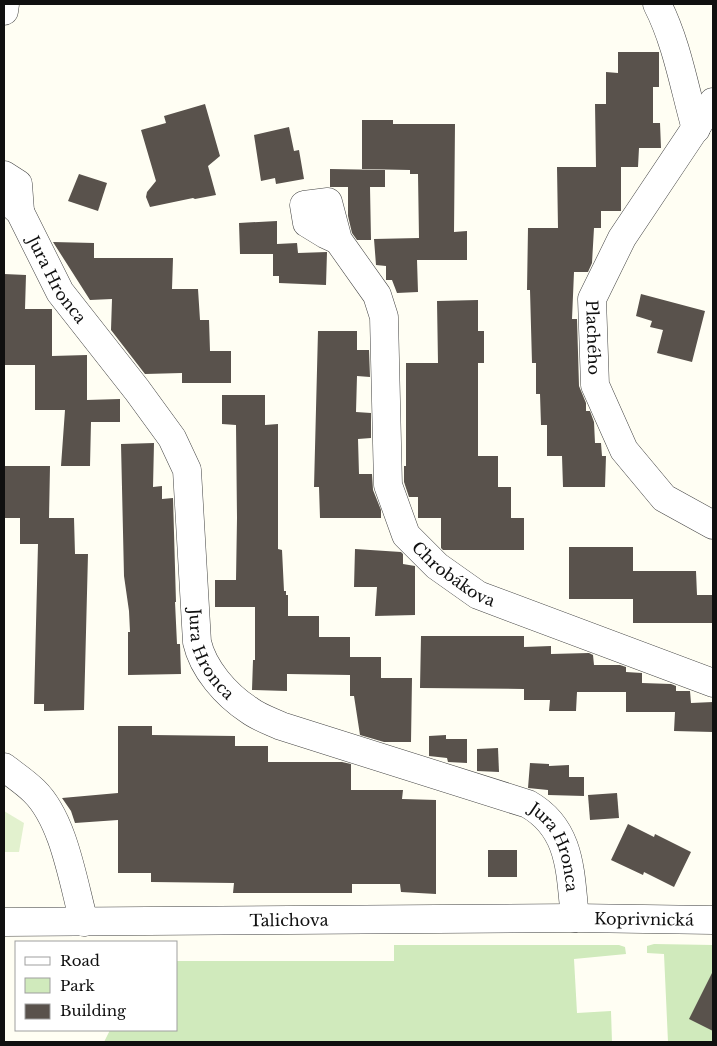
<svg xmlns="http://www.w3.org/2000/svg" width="717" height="1046" font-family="'Libre Baskerville',serif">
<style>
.green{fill:#d0eabc}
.pitch{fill:#e2f1ce}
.building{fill:#59524c}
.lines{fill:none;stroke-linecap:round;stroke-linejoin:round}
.minor-casing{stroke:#434343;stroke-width:29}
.minor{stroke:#fff;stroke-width:28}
.labels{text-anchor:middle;stroke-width:5;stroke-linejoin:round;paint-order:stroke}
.street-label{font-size:16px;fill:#101010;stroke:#fff}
</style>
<rect width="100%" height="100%" fill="#fffef3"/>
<g class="green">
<path d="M 654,944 L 713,945 L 713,1042 L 668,1042 L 664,954 L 647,953 L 647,946 Z"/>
<path d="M 394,945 L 619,945 L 625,947 L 626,954 L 574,959 L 577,1013 L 611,1011 L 612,1042 L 104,1042 L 110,1030 L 176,1030 L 176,961 L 394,961 Z"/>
</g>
<path class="pitch" d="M 4,811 L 24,823 L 19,852 L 4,852 Z"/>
<g class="building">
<path d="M 618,52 L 659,52 L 659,87 L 653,87 L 653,123 L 660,123 L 661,148 L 639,148 L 638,167 L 621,167 L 621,211 L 601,211 L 601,228 L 594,228 L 592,263 L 588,272 L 574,272 L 572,319 L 577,319 L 579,386 L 586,403 L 586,411 L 590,411 L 594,422 L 595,443 L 601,443 L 602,456 L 606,456 L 605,487 L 563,487 L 562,456 L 547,456 L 547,425 L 541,425 L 540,394 L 536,394 L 536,363 L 532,363 L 530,290 L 527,290 L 528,228 L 558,228 L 557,167 L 596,167 L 595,104 L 606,104 L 606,72 L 618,73 Z"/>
<path d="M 205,104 L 220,156 L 208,166 L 216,195 L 195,199 L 193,198 L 150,207 L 146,197 L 147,192 L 156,181 L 141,130 L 166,123 L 164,116 Z"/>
<path d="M 362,120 L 393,120 L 393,124 L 455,124 L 454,232 L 467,231 L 467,260 L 417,260 L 418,292 L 397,293 L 392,280 L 386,280 L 386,266 L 376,265 L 374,239 L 419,238 L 418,174 L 410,174 L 410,170 L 362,169 Z"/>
<path d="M 289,127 L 294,151 L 299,150 L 304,179 L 276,184 L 275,178 L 261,181 L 254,135 Z"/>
<path d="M 330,169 L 385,170 L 385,187 L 370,187 L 371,240 L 357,240 L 352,233 L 348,216 L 348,187 L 330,187 Z"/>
<path d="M 79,174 L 107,183 L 98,211 L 68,201 Z"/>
<path d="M 277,221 L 277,244 L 297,243 L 298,253 L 327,252 L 326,285 L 279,283 L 279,276 L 273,276 L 273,254 L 240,254 L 239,223 Z"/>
<path d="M 53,242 L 94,243 L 94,258 L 173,258 L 172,289 L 198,289 L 200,320 L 209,320 L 210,351 L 231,351 L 231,383 L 182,383 L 182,373 L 145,374 L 111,330 L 112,299 L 90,300 Z"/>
<path d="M 4,274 L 26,275 L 25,309 L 52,309 L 52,356 L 87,355 L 87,400 L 120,399 L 120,422 L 91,422 L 90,466 L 61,466 L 65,410 L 35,410 L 35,365 L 4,365 Z"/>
<path d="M 641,294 L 705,311 L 692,362 L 657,353 L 663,330 L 650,327 L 652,321 L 636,316 Z"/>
<path d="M 478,300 L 478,331 L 484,331 L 484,363 L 478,363 L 478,456 L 498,456 L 498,487 L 511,487 L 511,518 L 524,518 L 524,550 L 443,550 L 441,548 L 441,518 L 418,518 L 418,497 L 409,497 L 404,482 L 404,466 L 406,466 L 406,363 L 438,363 L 437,301 Z"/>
<path d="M 318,331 L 357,331 L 357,350 L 369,350 L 370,377 L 357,376 L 356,412 L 371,413 L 371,438 L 358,439 L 359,474 L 372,474 L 373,490 L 381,510 L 381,518 L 320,518 L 319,487 L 314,487 Z"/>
<path d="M 222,395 L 265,395 L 265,425 L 278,424 L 278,549 L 282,550 L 284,591 L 286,591 L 286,595 L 288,595 L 288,616 L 319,616 L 319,637 L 350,637 L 350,657 L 381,657 L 381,678 L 412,678 L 411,742 L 384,742 L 360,735 L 354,696 L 350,696 L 350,675 L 287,674 L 287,691 L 252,690 L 253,660 L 255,660 L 255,607 L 215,607 L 215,580 L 236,580 L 237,518 L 236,425 L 222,424 Z"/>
<path d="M 154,443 L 153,487 L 162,486 L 162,499 L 173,498 L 176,602 L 175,602 L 177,644 L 180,644 L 181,674 L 128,675 L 128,632 L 130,632 L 129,611 L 124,576 L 121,444 Z"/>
<path d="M 4,466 L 50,466 L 49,518 L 74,518 L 75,554 L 88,554 L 84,710 L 44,711 L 44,704 L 34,704 L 38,544 L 20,544 L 20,518 L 4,518 Z"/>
<path d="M 569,547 L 633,547 L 633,571 L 696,571 L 697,595 L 713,595 L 713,623 L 633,623 L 633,599 L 569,599 Z"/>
<path d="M 355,549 L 401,552 L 403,554 L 403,564 L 415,566 L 415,615 L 375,616 L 377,587 L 354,587 Z"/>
<path d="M 421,636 L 524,636 L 524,647 L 551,646 L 551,654 L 589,653 L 593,655 L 594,665 L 620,665 L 626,667 L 626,672 L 642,673 L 642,683 L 671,684 L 676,686 L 676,691 L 690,691 L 691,703 L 713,702 L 713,732 L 674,731 L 675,712 L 626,712 L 626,692 L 577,692 L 576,711 L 549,711 L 550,700 L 524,700 L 524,689 L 420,688 Z"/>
<path d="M 118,726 L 152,726 L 152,735 L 235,736 L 235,746 L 268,746 L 268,762 L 342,762 L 351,764 L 351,790 L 403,790 L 402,799 L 436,800 L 436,894 L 401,892 L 400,884 L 352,884 L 352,893 L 233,893 L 234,883 L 151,882 L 151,873 L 118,873 L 118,820 L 75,823 L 71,811 L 62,798 L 118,793 Z"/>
<path d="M 446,735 L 446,739 L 467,739 L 467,763 L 448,762 L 447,758 L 429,756 L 429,736 Z"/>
<path d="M 498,748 L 499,772 L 477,771 L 477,749 Z"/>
<path d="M 530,763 L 549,764 L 549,766 L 569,765 L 569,777 L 584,777 L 584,796 L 548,795 L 548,790 L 528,788 Z"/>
<path d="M 617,793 L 619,818 L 590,820 L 588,795 Z"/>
<path d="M 628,824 L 654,837 L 655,834 L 691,852 L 674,887 L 644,872 L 643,875 L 611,860 Z"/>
<rect x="488" y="850" width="29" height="27"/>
<path d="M 713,971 L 713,1031 L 689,1019 Z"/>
</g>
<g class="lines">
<g class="minor-casing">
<g id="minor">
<path d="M 657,4 C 677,43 684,87 696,129"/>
<path d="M 4,11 L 5,4"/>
<path id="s1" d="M 713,102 L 622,238 L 592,299 L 595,385 L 624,450 L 664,498 L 713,525"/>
<path d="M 4,175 L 18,184 L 20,211"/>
<path id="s2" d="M 4,197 L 20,212 L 60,292 L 137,390 L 172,438 L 187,470 L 197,642 C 203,669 226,695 249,710 C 258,717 270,721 281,726 L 528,804 C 572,829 570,873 575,918"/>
<path id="s3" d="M 338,240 L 325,234 L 307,223 L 304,205 L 328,202 L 338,240 L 377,295 L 384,317 L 388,485 L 406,535 L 437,566 L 478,595 L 713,683"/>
<path d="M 4,767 C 14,775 25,782 34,791 C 64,820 73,882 84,922"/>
<path id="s4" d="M 4,922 L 575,918 L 713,920"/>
</g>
</g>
<use href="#minor" class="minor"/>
</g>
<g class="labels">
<g class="street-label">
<text dy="6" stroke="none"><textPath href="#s2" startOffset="99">Jura Hronca</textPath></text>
<text dy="6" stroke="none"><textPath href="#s1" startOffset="270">Plachého</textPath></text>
<text dy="6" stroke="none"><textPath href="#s3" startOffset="491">Chrobákova</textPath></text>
<text dy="6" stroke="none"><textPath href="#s2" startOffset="519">Jura Hronca</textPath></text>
<text dy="6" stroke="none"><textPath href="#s2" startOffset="939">Jura Hronca</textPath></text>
<text dy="6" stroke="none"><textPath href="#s4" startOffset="640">Koprivnická</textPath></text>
<text dy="6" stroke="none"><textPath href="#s4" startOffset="285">Talichova</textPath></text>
</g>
</g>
<rect width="717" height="1046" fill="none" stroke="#101010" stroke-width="10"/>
<rect x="15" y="941" width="162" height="90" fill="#ffffff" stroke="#9f9f9f"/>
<rect x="25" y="957" width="25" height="8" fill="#ffffff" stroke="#9f9f9f"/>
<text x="60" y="966" font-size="15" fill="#101010">Road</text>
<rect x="25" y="978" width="25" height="15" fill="#d0eabc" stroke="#9f9f9f"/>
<text x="60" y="991" font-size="15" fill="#101010">Park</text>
<rect x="25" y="1004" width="25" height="15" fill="#59524c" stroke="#9f9f9f"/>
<text x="60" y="1016" font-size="15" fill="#101010">Building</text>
</svg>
